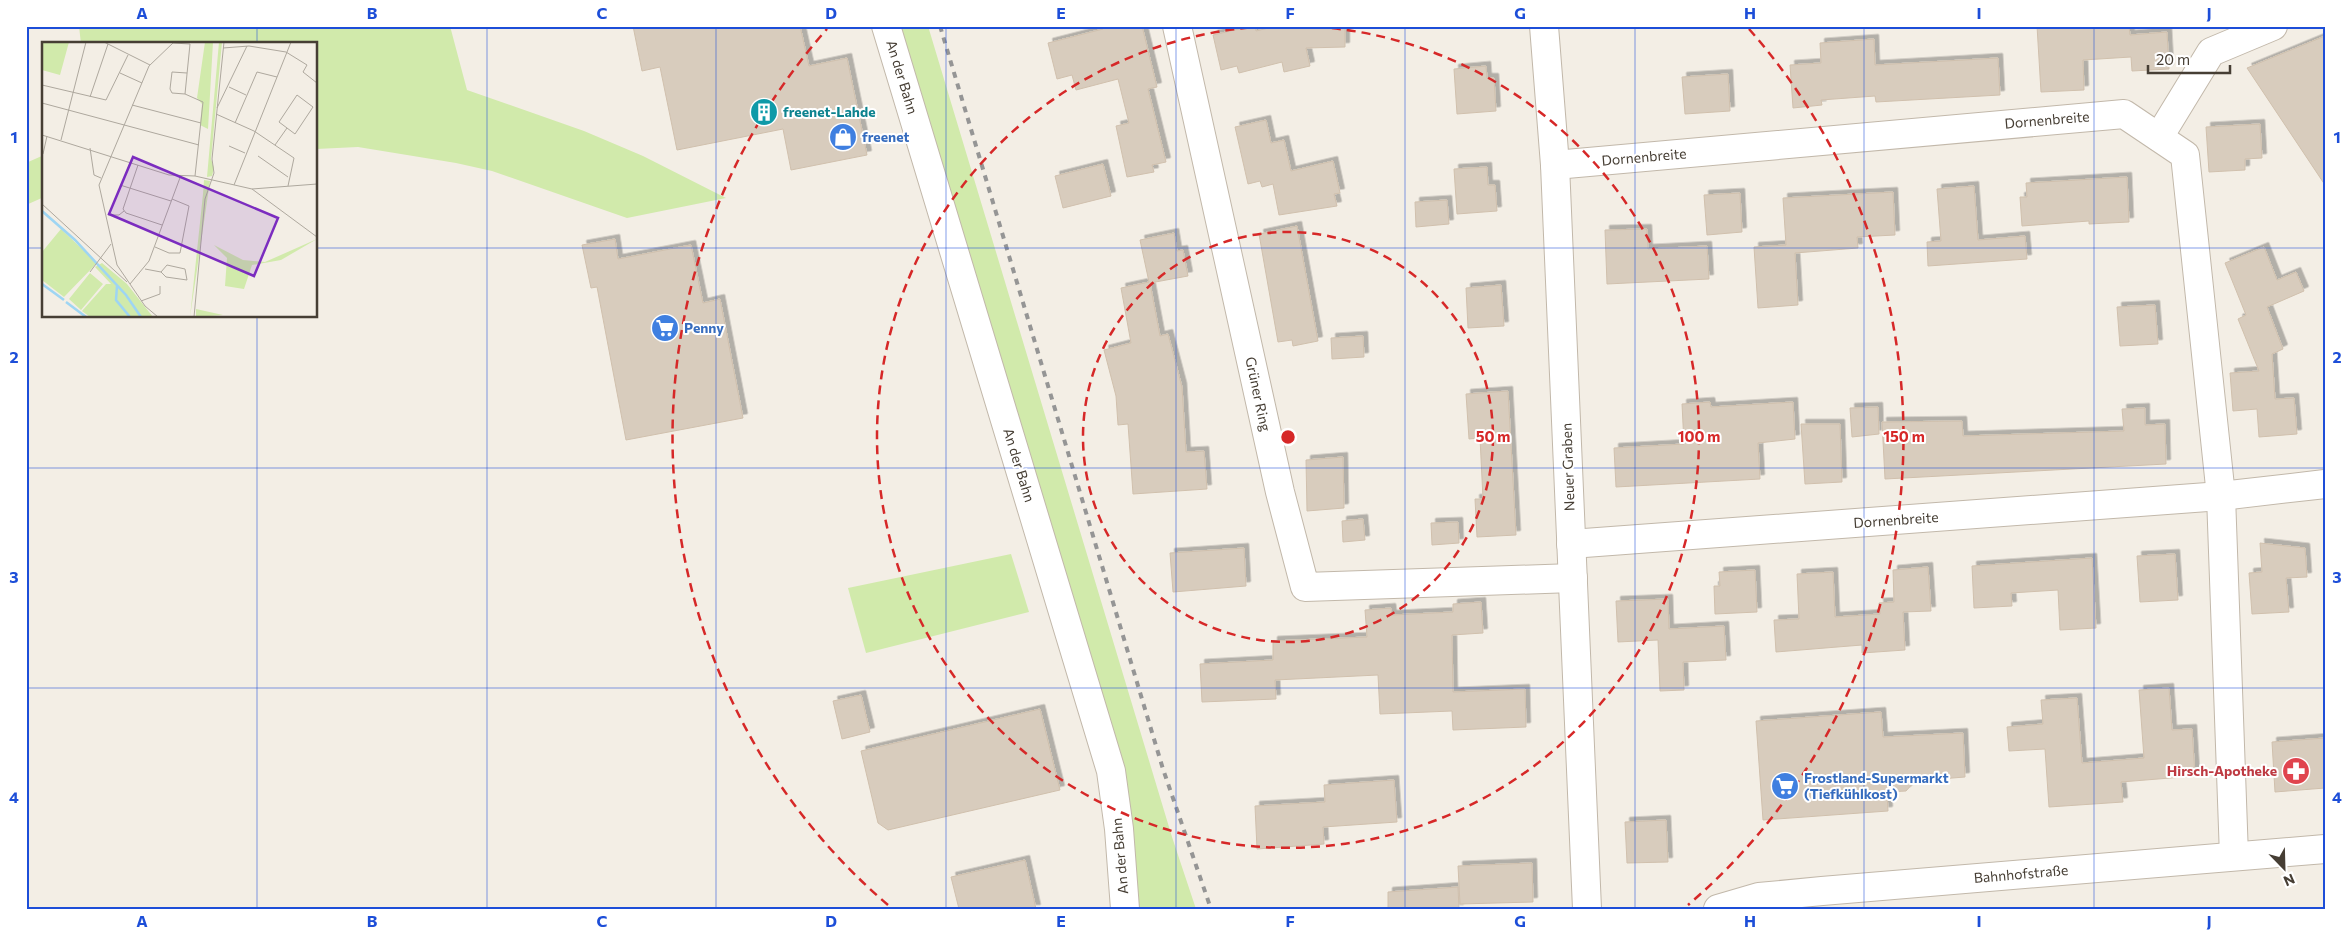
<svg xmlns="http://www.w3.org/2000/svg" width="2351" height="935" font-family="Commissioner,sans-serif">
<style>
.green{fill:#d1eaab}
.building{fill:#d8ccbd;stroke:#d0c0ad;filter:url(#shadow)}
.lines{fill:none;stroke-linecap:round;stroke-linejoin:round}
.minor-casing{stroke:#c2b8aa;stroke-width:30}
.minor{stroke:#fff;stroke-width:28}
.rail{stroke:#959595;stroke-width:4;stroke-dasharray:6 6;stroke-linecap:butt}
.grid{fill:none;stroke:#1d4ed8;stroke-width:1;stroke-opacity:0.55}
.ring{fill:none;stroke:#d62828;stroke-width:2.5;stroke-dasharray:9 6}
.labels{text-anchor:middle;stroke-width:4;stroke-linejoin:round;paint-order:stroke}
.street-label{font-size:14px;fill:#463e34;stroke:#fff}
.culture-label{font-size:14px;font-weight:bold;fill:#0d838f;stroke:#fff;text-anchor:start}
.shop-label{font-size:14px;font-weight:bold;fill:#366cbe;stroke:#fff;text-anchor:start}
.health-label{font-size:14px;font-weight:bold;fill:#be3a42;stroke:#fff;text-anchor:end}
.inset-river{fill:none;stroke:#9ed5f3;stroke-width:2.5}
.inset-road{fill:none;stroke:#aea89e;stroke-width:1}
.view{fill:#7b2cbf;fill-opacity:0.15;stroke:#7b2cbf;stroke-width:2.5}
.inset-edge{fill:none;stroke:#463e34;stroke-width:2.5}
.centre{fill:#d62828;stroke:#fff;stroke-width:2.5}
.ring-label{font-size:15px;text-anchor:middle;font-weight:bold;fill:#d62828;stroke:#fff;stroke-width:4;stroke-linejoin:round;paint-order:stroke}
.neatline{fill:none;stroke:#1d4ed8;stroke-width:2}
.grid-label{font-size:16px;text-anchor:middle;font-weight:bold;fill:#1d4ed8}
</style>
<defs>
<filter id="shadow"><feDropShadow dx="4.5" dy="-4.5" stdDeviation="0" flood-color="#0004"/></filter>
</defs>
<rect width="100%" height="100%" fill="#f3eee5"/>
<g class="green">
<path d="M 79,26 L 450,26 L 467,90 L 584,131 L 643,156 L 726,198 L 627,218 L 492,171 L 456,163 L 358,147 L 316,149 L 316,44 L 81,44 Z"/>
<path d="M 900,26 L 928,26 L 1172,837 L 1196,909 L 1139,909 L 1125,789 L 1035,472 Z"/>
<path d="M 44,155 L 44,197 L 26,205 L 26,163 Z"/>
<path d="M 1011,554 L 1029,612 L 866,653 L 848,588 Z"/>
</g>
<g class="building">
<path d="M 633,26 L 800,26 L 809,66 L 847,58 L 867,155 L 791,170 L 783,129 L 677,150 L 660,67 L 642,71 Z"/>
<path d="M 1102,26 L 1142,26 L 1157,87 L 1148,89 L 1166,162 L 1152,165 L 1154,172 L 1127,177 L 1116,126 L 1129,123 L 1118,79 L 1076,90 L 1072,75 L 1057,79 L 1048,43 L 1103,29 Z"/>
<path d="M 1252,26 L 1255,26 L 1256,31 L 1277,26 L 1345,26 L 1345,47 L 1306,48 L 1310,66 L 1284,72 L 1282,62 L 1239,73 L 1237,66 L 1221,70 L 1213,35 Z"/>
<path d="M 2037,26 L 2129,26 L 2130,35 L 2167,32 L 2169,69 L 2132,71 L 2131,57 L 2083,60 L 2084,90 L 2041,92 Z"/>
<path d="M 2325,36 L 2325,185 L 2247,68 Z"/>
<path d="M 1874,39 L 1875,65 L 1998,58 L 2000,95 L 1876,102 L 1875,96 L 1821,100 L 1822,105 L 1793,108 L 1790,65 L 1821,63 L 1820,43 Z"/>
<path d="M 1486,66 L 1487,78 L 1494,78 L 1496,111 L 1457,114 L 1454,69 Z"/>
<path d="M 1728,74 L 1730,111 L 1685,114 L 1682,77 Z"/>
<path d="M 1266,120 L 1271,143 L 1284,140 L 1291,171 L 1333,161 L 1340,193 L 1334,194 L 1337,206 L 1279,215 L 1273,184 L 1262,187 L 1260,181 L 1248,184 L 1235,127 Z"/>
<path d="M 2260,124 L 2262,158 L 2245,159 L 2245,170 L 2209,172 L 2206,127 Z"/>
<path d="M 1103,164 L 1111,196 L 1063,208 L 1055,176 Z"/>
<path d="M 1487,167 L 1488,185 L 1495,185 L 1497,211 L 1457,214 L 1454,169 Z"/>
<path d="M 2127,177 L 2129,222 L 2089,224 L 2089,221 L 2022,226 L 2020,197 L 2027,197 L 2026,183 Z"/>
<path d="M 1974,186 L 1978,240 L 2025,236 L 2027,259 L 1928,266 L 1927,242 L 1941,241 L 1937,189 Z"/>
<path d="M 1893,192 L 1895,235 L 1857,237 L 1858,248 L 1795,253 L 1798,305 L 1758,308 L 1754,247 L 1786,245 L 1783,198 Z"/>
<path d="M 1740,193 L 1742,232 L 1707,235 L 1704,195 Z"/>
<path d="M 1447,200 L 1449,224 L 1416,227 L 1415,202 Z"/>
<path d="M 1297,226 L 1318,341 L 1293,346 L 1292,340 L 1278,342 L 1259,234 Z"/>
<path d="M 1647,229 L 1648,249 L 1707,246 L 1709,279 L 1607,284 L 1605,230 Z"/>
<path d="M 1174,233 L 1177,251 L 1183,250 L 1188,276 L 1150,283 L 1160,336 L 1168,334 L 1182,387 L 1186,452 L 1204,451 L 1207,489 L 1133,494 L 1128,424 L 1118,425 L 1116,396 L 1104,350 L 1131,343 L 1121,288 L 1149,282 L 1140,240 Z"/>
<path d="M 615,239 L 618,259 L 691,245 L 703,303 L 720,299 L 743,418 L 626,440 L 597,287 L 591,288 L 582,245 Z"/>
<path d="M 2264,247 L 2277,280 L 2296,272 L 2304,291 L 2267,307 L 2283,349 L 2272,354 L 2275,399 L 2294,398 L 2297,434 L 2259,437 L 2257,409 L 2233,411 L 2230,373 L 2259,371 L 2238,319 L 2246,315 L 2225,263 Z"/>
<path d="M 1501,285 L 1504,326 L 1468,328 L 1466,288 Z"/>
<path d="M 2155,305 L 2158,344 L 2120,346 L 2117,307 Z"/>
<path d="M 1363,336 L 1364,357 L 1332,359 L 1331,338 Z"/>
<path d="M 1508,391 L 1516,535 L 1477,537 L 1475,499 L 1483,499 L 1480,438 L 1469,439 L 1466,394 Z"/>
<path d="M 1710,402 L 1711,407 L 1793,402 L 1795,439 L 1758,443 L 1760,479 L 1616,487 L 1614,448 L 1684,444 L 1682,404 Z"/>
<path d="M 1878,407 L 1879,434 L 1852,437 L 1850,408 Z"/>
<path d="M 2145,408 L 2145,425 L 2165,424 L 2166,464 L 1885,479 L 1882,422 L 1962,421 L 1963,436 L 2124,431 L 2122,409 Z"/>
<path d="M 1801,424 L 1840,424 L 1842,482 L 1805,484 Z"/>
<path d="M 1343,457 L 1344,508 L 1307,511 L 1306,460 Z"/>
<path d="M 1363,519 L 1365,540 L 1343,542 L 1342,521 Z"/>
<path d="M 1458,522 L 1459,543 L 1432,545 L 1431,523 Z"/>
<path d="M 2260,543 L 2305,548 L 2307,577 L 2286,578 L 2289,612 L 2252,614 L 2249,573 L 2262,572 Z"/>
<path d="M 1244,548 L 1246,586 L 1173,592 L 1170,553 Z"/>
<path d="M 2175,554 L 2178,600 L 2140,602 L 2137,556 Z"/>
<path d="M 2092,558 L 2096,628 L 2060,630 L 2058,590 L 2011,593 L 2012,606 L 1974,608 L 1972,566 Z"/>
<path d="M 1928,567 L 1931,611 L 1903,612 L 1905,650 L 1862,653 L 1862,645 L 1776,652 L 1774,620 L 1799,619 L 1797,574 L 1833,572 L 1835,617 L 1880,614 L 1879,603 L 1894,602 L 1893,570 Z"/>
<path d="M 1755,570 L 1757,612 L 1715,614 L 1714,586 L 1720,586 L 1719,572 Z"/>
<path d="M 1668,599 L 1669,629 L 1724,626 L 1726,660 L 1683,662 L 1684,690 L 1660,691 L 1658,640 L 1618,642 L 1616,601 Z"/>
<path d="M 1481,602 L 1483,633 L 1452,635 L 1453,692 L 1525,689 L 1526,727 L 1453,730 L 1452,711 L 1380,714 L 1378,675 L 1275,680 L 1276,699 L 1202,702 L 1200,664 L 1273,660 L 1273,641 L 1367,637 L 1365,610 L 1391,608 L 1392,615 L 1453,612 L 1453,604 Z"/>
<path d="M 2169,688 L 2172,730 L 2192,729 L 2195,776 L 2121,782 L 2123,802 L 2049,807 L 2045,749 L 2009,751 L 2007,727 L 2043,724 L 2041,700 L 2077,698 L 2082,763 L 2144,758 L 2139,690 Z"/>
<path d="M 861,695 L 870,732 L 842,739 L 833,701 Z"/>
<path d="M 1040,709 L 1060,790 L 888,830 L 878,823 L 861,751 Z"/>
<path d="M 1881,712 L 1883,737 L 1963,733 L 1965,777 L 1915,781 L 1906,791 L 1887,792 L 1888,811 L 1763,820 L 1756,721 Z"/>
<path d="M 2325,738 L 2325,788 L 2275,792 L 2272,742 Z"/>
<path d="M 1394,780 L 1397,822 L 1323,827 L 1324,844 L 1257,849 L 1255,806 L 1325,802 L 1324,785 Z"/>
<path d="M 1666,820 L 1668,862 L 1627,863 L 1625,822 Z"/>
<path d="M 1025,860 L 1036,909 L 959,909 L 951,877 Z"/>
<path d="M 1532,863 L 1533,902 L 1460,904 L 1458,866 Z"/>
<path d="M 1458,887 L 1459,909 L 1388,909 L 1388,892 Z"/>
</g>
<g class="lines">
<g class="minor-casing">
<g id="minor">
<path d="M 886,26 L 1111,771 L 1119,829 L 1125,909"/>
<path d="M 1177,26 L 1280,492 L 1305,587 L 1573,578"/>
<path d="M 1544,26 L 1555,165 L 1587,909"/>
<path d="M 2159,137 L 2211,52 L 2273,26"/>
<path d="M 1555,165 L 2124,114 L 2185,155 L 2221,496 L 2234,856"/>
<path d="M 1571,544 L 2221,496 L 2325,484"/>
<path d="M 1718,909 L 1759,897 L 1822,891 L 2325,849"/>
</g>
</g>
<use href="#minor" class="minor"/>
<path class="rail" d="M 940,26 L 1163,769 L 1211,909"/>
</g>
<path class="grid" d="M 257,26 L 257,44M 487,26 L 487,909M 716,26 L 716,909M 946,26 L 946,909M 1176,26 L 1176,909M 1405,26 L 1405,909M 1635,26 L 1635,909M 1864,26 L 1864,909M 2094,26 L 2094,909M 26,248 L 44,248M 316,248 L 2325,248M 257,316 L 257,909M 26,468 L 2325,468M 26,688 L 2325,688"/>
<g class="ring">
<circle cx="1288" cy="437" r="205"/>
<path d="M1302 26A411 411 0 1 1 1274 26"/>
<path d="M888 905A616 616 0 0 1 827 29M1749 29A616 616 0 0 1 1688 905"/>
</g>
<defs>
<g id="building-disc" transform="scale(1.4375)"><circle r="9.5" fill="#0f9aa8" stroke="#fff"/><path d="M-4-6H4V6H1V3H-1V6H-4ZM-2.5-4.3h1.7v1.8h-1.7ZM.8-4.3h1.7v1.8H.8ZM-2.5-1h1.7V.8h-1.7ZM.8-1h1.7V.8H.8Z" fill="#fff"/></g>
<g id="shop-disc" transform="scale(1.4375)"><circle r="9.5" fill="#3f7fe0" stroke="#fff"/><path d="M-5-2.5h2.3a2.7 3.5 0 0 1 5.4 0H5L5.5 6h-11ZM-1.5-2.5h3a1.5 2.3 0 0 0-3 0Z" fill="#fff"/></g>
<g id="supermarket-disc" transform="scale(1.4375)"><circle r="9.5" fill="#3f7fe0" stroke="#fff"/><path d="M-6-5.5h2.5l.6 2H6L4.5 2H-2.5L-4.4-4H-6ZM-1.5 3.2a1.3 1.3 0 1 0 .1 0ZM3 3.2a1.3 1.3 0 1 0 .1 0Z" fill="#fff"/></g>
<g id="pharmacy-disc" transform="scale(1.4375)"><circle r="9.5" fill="#e0444e" stroke="#fff"/><path d="M-2-6h4v4h4v4h-4v4h-4v-4h-4v-4h4Z" fill="#fff"/></g>
</defs>
<g fill-rule="evenodd">
<use href="#building-disc" x="764" y="112"/>
<use href="#shop-disc" x="843" y="137"/>
<use href="#supermarket-disc" x="665" y="328"/>
<use href="#pharmacy-disc" x="2296" y="771"/>
<use href="#supermarket-disc" x="1785" y="786"/>
</g>
<g class="labels">
<g class="street-label">
<text transform="translate(902 77) rotate(73)" y="5">An der Bahn</text>
<text transform="translate(2047 120) rotate(-5)" y="5">Dornenbreite</text>
<text transform="translate(1644 157) rotate(-5)" y="5">Dornenbreite</text>
<text transform="translate(1258 394) rotate(78)" y="5">Grüner Ring</text>
<text transform="translate(1019 465) rotate(73)" y="5">An der Bahn</text>
<text transform="translate(1568 467) rotate(-92)" y="5">Neuer Graben</text>
<text transform="translate(1896 520) rotate(-4)" y="5">Dornenbreite</text>
<text transform="translate(1120 856) rotate(-95)" y="5">An der Bahn</text>
<text transform="translate(2021 874) rotate(-5)" y="5">Bahnhofstraße</text>
</g>
<g class="culture-label">
<text x="783" y="117">freenet-Lahde</text>
</g>
<g class="shop-label">
<text x="862" y="142">freenet</text>
<text x="684" y="333">Penny</text>
<text x="1804" y="783">Frostland-Supermarkt<tspan x="1804" dy="16">(Tiefkühlkost)</tspan></text>
</g>
<g class="health-label">
<text x="2277" y="776">Hirsch-Apotheke</text>
</g>
</g>
<g transform="translate(42 42)">
<rect width="275" height="275" fill="#f3eee5"/>
<path d="M 0,0 L 27,0 L 18,33 L 0,28 ZM 163,0 L 171,0 L 166,87 L 158,83 L 160,62 L 155,56 ZM 177,0 L 180,0 L 169,117 L 172,126 L 170,134 L 165,135 ZM 162,138 L 168,139 L 148,275 L 161,152 ZM 19,187 L 55,221 L 22,255 L 0,238 L 0,210 ZM 275,197 L 239,218 L 210,223 L 202,247 L 183,244 L 185,216 L 172,203 L 201,218 L 223,220 ZM 60,221 L 85,242 L 111,275 L 48,275 L 40,269 L 64,242 L 69,242 L 53,225 ZM 48,231 L 61,242 L 39,268 L 27,257 ZM 154,267 L 181,273 L 154,275 Z" fill="#d1eaab"/>
<path class="inset-river" d="M 0,169 L 33,198 L 84,253 L 99,275M 0,242 L 22,258M 75,244 L 74,258 L 88,275M 24,260 L 44,275"/>
<path class="inset-road" d="M 62,0 L 108,23M 131,1 L 148,2 L 143,52 L 161,60 L 153,134M 181,6 L 207,4 L 244,10 L 265,23 L 261,30 L 275,41M 78,31 L 100,41M 0,43 L 64,58 L 86,13M 187,45 L 204,53M 143,52 L 130,51 L 128,47 L 130,30 L 145,31M 255,53 L 271,65 L 253,92 L 237,80 ZM 48,55 L 66,2M 0,61 L 157,103M 90,63 L 159,81M 175,66 L 205,4M 174,72 L 212,89 L 252,116 L 246,144M 193,81 L 215,30 L 235,35M 0,93 L 127,133 L 153,134 L 210,147 L 275,142M 19,98 L 44,0M 233,103 L 245,86M 187,104 L 203,111M 48,106 L 52,133 L 59,136M 1,112 L 5,94M 216,114 L 246,135M 96,123 L 81,167 L 84,171 L 120,183M 78,143 L 129,159M 192,143 L 249,0M 210,147 L 275,195M 0,162 L 85,240M 66,173 L 77,173 L 82,169M 113,205 L 127,211 L 138,211 L 147,164 L 130,157M 103,227 L 119,230 L 124,235 L 145,238 L 143,227 L 125,223 L 119,230M 48,230 L 69,202M 88,242 L 107,219 L 139,133M 99,259 L 118,252 L 118,244M 116,275 L 103,264 L 75,223 L 57,143 L 107,24 L 132,0M 152,275 L 163,157 L 172,131 L 170,117 L 182,0"/>
<path class="view" d="M 91,115 L 236,176 L 212,234 L 67,172 Z"/>
<rect width="275" height="275" class="inset-edge"/>
</g>
<circle cx="1288" cy="437" r="8" class="centre"/>
<g class="ring-label">
<text x="1493" y="442">50 m</text>
<text x="1699" y="442">100 m</text>
<text x="1904" y="442">150 m</text>
</g>
<rect width="2351" height="935" fill="none" stroke="#ffffff" stroke-width="55"/>
<g transform="translate(2284 868) rotate(157)" stroke="#ffffff" stroke-width="4" paint-order="stroke">
<path d="M0-4L9 19L0 12L-9 19Z" fill="#463e34"/>
<text y="-8" font-size="14" font-weight="bold" text-anchor="middle" fill="#463e34">N</text>
</g>
<path d="M2148 65v8h82v-8" fill="none" stroke="#463e34" stroke-width="2.5"/>
<text x="2156" y="65" font-size="15" fill="#463e34" stroke="#ffffff" stroke-width="4" paint-order="stroke">20 m</text>
<rect x="28" y="28" width="2296" height="880" class="neatline"/>
<g class="grid-label">
<text x="142" y="19">A</text>
<text x="372" y="19">B</text>
<text x="602" y="19">C</text>
<text x="831" y="19">D</text>
<text x="1061" y="19">E</text>
<text x="1290" y="19">F</text>
<text x="1520" y="19">G</text>
<text x="1750" y="19">H</text>
<text x="1979" y="19">I</text>
<text x="2209" y="19">J</text>
<text x="14" y="143">1</text>
<text x="2337" y="143">1</text>
<text x="14" y="363">2</text>
<text x="2337" y="363">2</text>
<text x="14" y="583">3</text>
<text x="2337" y="583">3</text>
<text x="14" y="803">4</text>
<text x="2337" y="803">4</text>
<text x="142" y="927">A</text>
<text x="372" y="927">B</text>
<text x="602" y="927">C</text>
<text x="831" y="927">D</text>
<text x="1061" y="927">E</text>
<text x="1290" y="927">F</text>
<text x="1520" y="927">G</text>
<text x="1750" y="927">H</text>
<text x="1979" y="927">I</text>
<text x="2209" y="927">J</text>
</g>
</svg>
